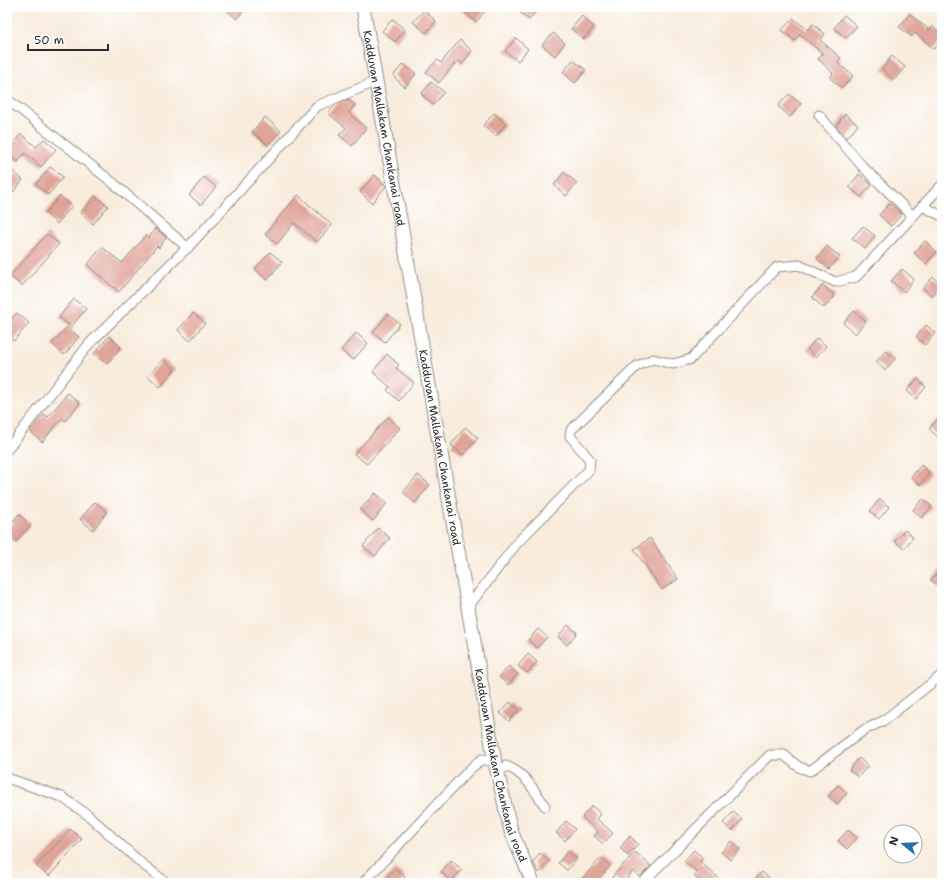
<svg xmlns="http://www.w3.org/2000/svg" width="949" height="890" font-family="'Shantell Sans',sans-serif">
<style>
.building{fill:#e0a398}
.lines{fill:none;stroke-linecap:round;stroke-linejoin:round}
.street-casing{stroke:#928c84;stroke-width:11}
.secondary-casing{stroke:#928c84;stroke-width:15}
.street{stroke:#fff;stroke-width:9}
.secondary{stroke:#fff;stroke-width:13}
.labels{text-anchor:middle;stroke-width:3;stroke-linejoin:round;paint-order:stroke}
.street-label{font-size:11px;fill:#2b2b2b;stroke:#fff}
</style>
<rect width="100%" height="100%" fill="#fff"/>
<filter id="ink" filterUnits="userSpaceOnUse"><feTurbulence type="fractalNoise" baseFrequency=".025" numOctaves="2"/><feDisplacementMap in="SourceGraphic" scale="8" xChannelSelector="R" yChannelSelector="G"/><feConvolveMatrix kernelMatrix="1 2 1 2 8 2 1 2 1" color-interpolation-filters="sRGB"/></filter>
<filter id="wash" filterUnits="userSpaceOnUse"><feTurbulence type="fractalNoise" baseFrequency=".012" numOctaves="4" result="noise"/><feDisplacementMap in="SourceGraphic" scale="16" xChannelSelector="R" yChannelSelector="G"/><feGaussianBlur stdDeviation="0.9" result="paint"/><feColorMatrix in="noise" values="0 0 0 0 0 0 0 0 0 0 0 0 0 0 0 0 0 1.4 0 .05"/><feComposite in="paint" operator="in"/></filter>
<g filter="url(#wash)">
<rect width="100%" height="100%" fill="#f8ecdc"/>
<g id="blocks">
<g class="building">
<path d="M 223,7 L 246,7 L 237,19 Z"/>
<path d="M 458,7 L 488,7 L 476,22 Z"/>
<path d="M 514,7 L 540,7 L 529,20 Z"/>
<path d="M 424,10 L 436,21 L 426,33 L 413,22 Z"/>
<path d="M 910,14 L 929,30 L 932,26 L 942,34 L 942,40 L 934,49 L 915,33 L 912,37 L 899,27 Z"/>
<path d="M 844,15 L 857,26 L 846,38 L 834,28 Z"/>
<path d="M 582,16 L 594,27 L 584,39 L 571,29 Z"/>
<path d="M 793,18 L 808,30 L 813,24 L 825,34 L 820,40 L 841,58 L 837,62 L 853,76 L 842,88 L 830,78 L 833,73 L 818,59 L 823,54 L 800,34 L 795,41 L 782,30 Z"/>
<path d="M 393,19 L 405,30 L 395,42 L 382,31 Z"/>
<path d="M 553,33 L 565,43 L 555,56 L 542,45 Z"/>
<path d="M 516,38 L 528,49 L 518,61 L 505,51 Z"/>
<path d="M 460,40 L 472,51 L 462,64 L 458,60 L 439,83 L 426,72 L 437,60 L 441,63 Z"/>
<path d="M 892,56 L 905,67 L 894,80 L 882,69 Z"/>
<path d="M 573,60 L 586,70 L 575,83 L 563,72 Z"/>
<path d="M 403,64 L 416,74 L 405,87 L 393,76 Z"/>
<path d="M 431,82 L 444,92 L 433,105 L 421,94 Z"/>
<path d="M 789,94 L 801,104 L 790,117 L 778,106 Z"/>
<path d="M 348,99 L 355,105 L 349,113 L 366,128 L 352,146 L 339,135 L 346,128 L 328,113 L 335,105 Z"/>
<path d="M 494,113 L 506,124 L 496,136 L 483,126 Z"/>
<path d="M 845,114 L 858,125 L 847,138 L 836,126 Z"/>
<path d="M 265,117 L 281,131 L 268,145 L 252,132 Z"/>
<path d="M 21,134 L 36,147 L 44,139 L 56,149 L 41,167 L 25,153 L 18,162 L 7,153 L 7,150 Z"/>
<path d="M 50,167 L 63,177 L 48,195 L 36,184 Z"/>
<path d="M 11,169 L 23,180 L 7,199 L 7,174 Z"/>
<path d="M 564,172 L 577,183 L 566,196 L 554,185 Z"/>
<path d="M 859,174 L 872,185 L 861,197 L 849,187 Z"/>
<path d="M 375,175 L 386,186 L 372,203 L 360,192 Z"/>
<path d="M 204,177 L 216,187 L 201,205 L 189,195 Z"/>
<path d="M 298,195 L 332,225 L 317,242 L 294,223 L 277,244 L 265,234 Z"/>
<path d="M 60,196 L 72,206 L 57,224 L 45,213 Z"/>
<path d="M 95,196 L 108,206 L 93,224 L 81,213 Z"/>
<path d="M 890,203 L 902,214 L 891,226 L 879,215 Z"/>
<path d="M 863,226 L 875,236 L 865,249 L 852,238 Z"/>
<path d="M 155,228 L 166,237 L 159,248 L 157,246 L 119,292 L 87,265 L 102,247 L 122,263 L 146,235 L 149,238 Z"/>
<path d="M 47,234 L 59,244 L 22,286 L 10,276 Z"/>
<path d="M 925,241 L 937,252 L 926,264 L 914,253 Z"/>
<path d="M 827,246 L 840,257 L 829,269 L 817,259 Z"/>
<path d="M 270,252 L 282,262 L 267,280 L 255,269 Z"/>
<path d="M 902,269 L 914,279 L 904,292 L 891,281 Z"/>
<path d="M 933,277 L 942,285 L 932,296 L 923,288 Z"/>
<path d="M 823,285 L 835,296 L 824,308 L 812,297 Z"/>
<path d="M 74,299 L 86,309 L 71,327 L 59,317 Z"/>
<path d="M 854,311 L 866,321 L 855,334 L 843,323 Z"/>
<path d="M 17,313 L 29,323 L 14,341 L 7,335 L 7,324 Z"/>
<path d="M 193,313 L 205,323 L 190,341 L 178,330 Z"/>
<path d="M 388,314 L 400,324 L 385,342 L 373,332 Z"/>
<path d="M 926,325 L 935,333 L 925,345 L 916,337 Z"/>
<path d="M 67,327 L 79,337 L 64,355 L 52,344 Z"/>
<path d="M 356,333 L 368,343 L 353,360 L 341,350 Z"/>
<path d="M 109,336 L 121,347 L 107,364 L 94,354 Z"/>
<path d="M 817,338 L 826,346 L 816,357 L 807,349 Z"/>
<path d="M 886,351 L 895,359 L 885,370 L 876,362 Z"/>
<path d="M 387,354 L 399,365 L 396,368 L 414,383 L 399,401 L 387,390 L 390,387 L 373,372 Z"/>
<path d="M 163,359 L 175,369 L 160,387 L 148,376 Z"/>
<path d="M 917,379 L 926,387 L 916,399 L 907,391 Z"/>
<path d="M 68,393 L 80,403 L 65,421 L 62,418 L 42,442 L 30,431 L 44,414 L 48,417 Z"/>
<path d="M 942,414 L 942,441 L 929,429 Z"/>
<path d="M 388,417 L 400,428 L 367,464 L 354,454 Z"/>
<path d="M 465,427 L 478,438 L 463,455 L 451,445 Z"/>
<path d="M 921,465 L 930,473 L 920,485 L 911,477 Z"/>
<path d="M 418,475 L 430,485 L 415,503 L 403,492 Z"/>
<path d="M 375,493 L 387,503 L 373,521 L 360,510 Z"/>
<path d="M 880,499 L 889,507 L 879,519 L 870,511 Z"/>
<path d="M 923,499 L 932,507 L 922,518 L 913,510 Z"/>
<path d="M 95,502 L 107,512 L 93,530 L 80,519 Z"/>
<path d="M 19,514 L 31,525 L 16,542 L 7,534 L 7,529 Z"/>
<path d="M 378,528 L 390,538 L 375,556 L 363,546 Z"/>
<path d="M 905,530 L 913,537 L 904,549 L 895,541 Z"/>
<path d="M 650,538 L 678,579 L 662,590 L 634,549 Z"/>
<path d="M 942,567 L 942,589 L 931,580 Z"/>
<path d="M 568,625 L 577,633 L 567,645 L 558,637 Z"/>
<path d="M 538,629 L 547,637 L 537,648 L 528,640 Z"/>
<path d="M 528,654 L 537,662 L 527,673 L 518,666 Z"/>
<path d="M 509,666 L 518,674 L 508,685 L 499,677 Z"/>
<path d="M 510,702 L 519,710 L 509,721 L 500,713 Z"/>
<path d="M 859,758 L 868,766 L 858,777 L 849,770 Z"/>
<path d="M 838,785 L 847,793 L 837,804 L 828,796 Z"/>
<path d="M 592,806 L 601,814 L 597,819 L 613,833 L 603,844 L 594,836 L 598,832 L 582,817 Z"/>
<path d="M 733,812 L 742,819 L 732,831 L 723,823 Z"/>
<path d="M 566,821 L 575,829 L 565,841 L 556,833 Z"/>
<path d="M 70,829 L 82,839 L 49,876 L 36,866 Z"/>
<path d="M 848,830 L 857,838 L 847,849 L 838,841 Z"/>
<path d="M 630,836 L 638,844 L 628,856 L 620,848 Z"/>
<path d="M 732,841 L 740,849 L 730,860 L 721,852 Z"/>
<path d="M 694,850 L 703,858 L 700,862 L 724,883 L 702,883 L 694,876 L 697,872 L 684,861 Z"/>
<path d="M 568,851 L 577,859 L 567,870 L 558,863 Z"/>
<path d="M 635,852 L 651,866 L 640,877 L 633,871 L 623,883 L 619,883 L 612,877 Z"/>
<path d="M 540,853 L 549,861 L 539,873 L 533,862 Z"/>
<path d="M 601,858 L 610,866 L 600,878 L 594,883 L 578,883 Z"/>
<path d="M 451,860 L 462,870 L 451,881 L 441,872 Z"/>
<path d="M 395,868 L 405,877 L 400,883 L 382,883 Z"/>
<path d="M 762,872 L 775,883 L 752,883 Z"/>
</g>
</g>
</g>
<g filter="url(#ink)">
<use href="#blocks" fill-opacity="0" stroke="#928c84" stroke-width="1"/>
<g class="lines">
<g class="street-casing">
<g id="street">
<path d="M 7,99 L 112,182 L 188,248"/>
<path d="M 819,115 L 862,166 L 913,216"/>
<path d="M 922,206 L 942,216"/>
<path d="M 7,450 L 89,344 L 191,244 L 317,106 L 377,81"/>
<path d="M 468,607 L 517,543 L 589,470 L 590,460 L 570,436 L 571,430 L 637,366 L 653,359 L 673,364 L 691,359 L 777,267 L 799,265 L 835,282 L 856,277 L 942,185"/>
<path d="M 498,773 L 506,766 C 525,773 534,790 545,806"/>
<path d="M 7,778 L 62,797 L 88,815 L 141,863 L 167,883"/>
<path d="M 363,883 L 470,769 L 482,759 L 495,762"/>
<path d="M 642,883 L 770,755 L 784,755 L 799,767 L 810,771 L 864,730 L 883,721 L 942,675"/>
</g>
</g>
<g class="secondary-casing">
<g id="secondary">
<path id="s1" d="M 363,7 L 495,762 L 511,831 L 533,883"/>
</g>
</g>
<use href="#street" class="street"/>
<use href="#secondary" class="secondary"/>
</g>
</g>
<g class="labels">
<g class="street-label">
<text dy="4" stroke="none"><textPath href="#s1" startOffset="123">Kadduvan Mallakam Chankanai road</textPath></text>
<text dy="4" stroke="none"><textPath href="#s1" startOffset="447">Kadduvan Mallakam Chankanai road</textPath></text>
<text dy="4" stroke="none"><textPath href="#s1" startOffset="771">Kadduvan Mallakam Chankanai road</textPath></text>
</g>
</g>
<rect width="949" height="890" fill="none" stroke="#fff" stroke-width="24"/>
<g transform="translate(903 844) rotate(288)"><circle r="19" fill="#ffffff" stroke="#aaaaaa"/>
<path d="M0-3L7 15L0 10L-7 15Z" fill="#1f6fb2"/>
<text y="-6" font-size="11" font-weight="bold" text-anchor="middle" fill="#2b2b2b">N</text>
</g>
<path d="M28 44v6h80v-6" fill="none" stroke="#2b2b2b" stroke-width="2"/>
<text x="34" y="44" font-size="12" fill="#2b2b2b" stroke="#ffffff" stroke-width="3" paint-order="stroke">50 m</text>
</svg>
